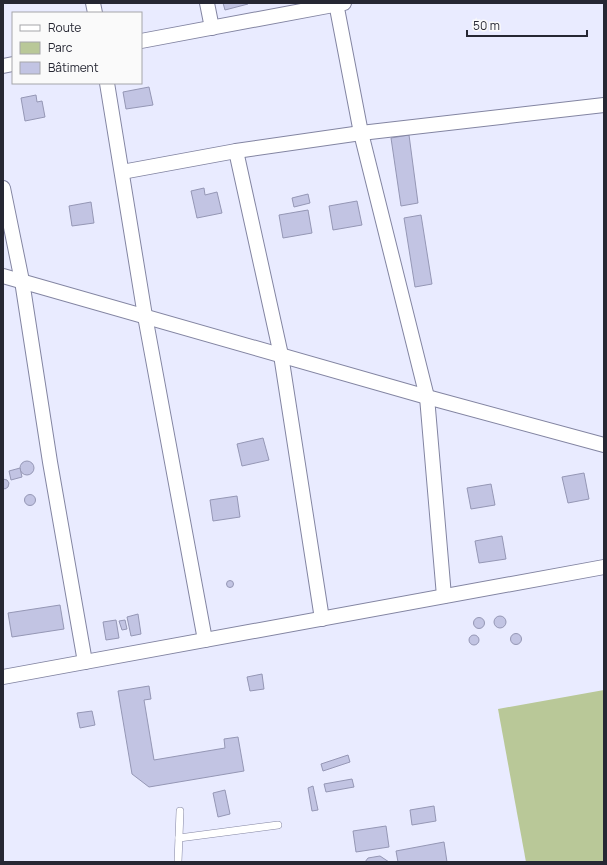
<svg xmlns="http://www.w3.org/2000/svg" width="607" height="865" font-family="Manrope,sans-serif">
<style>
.green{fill:#b9c898}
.building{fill:#c2c4e3;stroke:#9597b5}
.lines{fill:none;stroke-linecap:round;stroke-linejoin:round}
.lane-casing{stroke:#8385a2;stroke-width:8}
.street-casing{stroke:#8385a2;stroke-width:16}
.lane{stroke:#fff;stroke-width:7}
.street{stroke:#fff;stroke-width:14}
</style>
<rect width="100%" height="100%" fill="#e9ebff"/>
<path class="green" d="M 604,690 L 604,862 L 526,862 L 498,709 Z"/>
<g class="building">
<path d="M 223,3 L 247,3 L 248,4 L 225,10 Z"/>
<path d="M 149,87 L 153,105 L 126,109 L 123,92 Z"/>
<path d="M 36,95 L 37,102 L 42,101 L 45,117 L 25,121 L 21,98 Z"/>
<path d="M 409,135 L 418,203 L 401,206 L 391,138 Z"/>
<path d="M 204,188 L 205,195 L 217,192 L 222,213 L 197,218 L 191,191 Z"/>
<path d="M 308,194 L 310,203 L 294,207 L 292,198 Z"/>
<path d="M 357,201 L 362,225 L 333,230 L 329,206 Z"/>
<path d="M 91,202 L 94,223 L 72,226 L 69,206 Z"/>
<path d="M 308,210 L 312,233 L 283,238 L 279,215 Z"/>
<path d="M 421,215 L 432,284 L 415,287 L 404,218 Z"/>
<path d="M 263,438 L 269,460 L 242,466 L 237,444 Z"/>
<circle cx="27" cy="468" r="7"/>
<path d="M 20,468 L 22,477 L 11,480 L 9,471 Z"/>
<path d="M 584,473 L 589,499 L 568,503 L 562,477 Z"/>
<path d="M 3,479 L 7,480 L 9,483 L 8,487 L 5,489 L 3,488 Z"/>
<path d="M 491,484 L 495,505 L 471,509 L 467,488 Z"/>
<circle cx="30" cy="500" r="5.5"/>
<path d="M 237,496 L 240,517 L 213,521 L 210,500 Z"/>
<path d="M 502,536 L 506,559 L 479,563 L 475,541 Z"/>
<circle cx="230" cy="584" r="3.5"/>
<path d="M 60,605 L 64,629 L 12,637 L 8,613 Z"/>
<path d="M 138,614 L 141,634 L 131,636 L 127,617 Z"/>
<circle cx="500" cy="622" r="6"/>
<circle cx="479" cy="623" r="5.5"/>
<path d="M 116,620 L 119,638 L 106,640 L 103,622 Z"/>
<path d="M 125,620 L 127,629 L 122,630 L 119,621 Z"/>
<circle cx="516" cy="639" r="5.5"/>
<circle cx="474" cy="640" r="5"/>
<path d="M 262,674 L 264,689 L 250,691 L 247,677 Z"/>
<path d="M 149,686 L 151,699 L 144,700 L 154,760 L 225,748 L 224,739 L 238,737 L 244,771 L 149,787 L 132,774 L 118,691 Z"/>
<path d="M 92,711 L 95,725 L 80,728 L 77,713 Z"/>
<path d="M 348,755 L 350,762 L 323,771 L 321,764 Z"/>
<path d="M 352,779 L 354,787 L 326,792 L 324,784 Z"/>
<path d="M 313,786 L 318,810 L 312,811 L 308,788 Z"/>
<path d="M 225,790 L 230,814 L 218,817 L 213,793 Z"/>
<path d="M 434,806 L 436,821 L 412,825 L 410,810 Z"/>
<path d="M 386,826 L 389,847 L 356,852 L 353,831 Z"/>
<path d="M 444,842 L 447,862 L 398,862 L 396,851 Z"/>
<path d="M 380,856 L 389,862 L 365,862 L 368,858 Z"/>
</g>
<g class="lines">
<g class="lane-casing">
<g id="lane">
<path d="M 179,838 L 278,825"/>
<path d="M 178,862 L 180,811"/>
</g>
</g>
<g class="street-casing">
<g id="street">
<path d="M 93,3 L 95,13"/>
<path d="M 207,3 L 212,28"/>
<path d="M 336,3 L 361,133 L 427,397 L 444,596"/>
<path d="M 141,41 L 344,3"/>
<path d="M 3,66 L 13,64"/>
<path d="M 107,83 L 145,316 L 205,640"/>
<path d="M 236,151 L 281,355 L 322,619"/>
<path d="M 122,172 L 236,151 L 361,133 L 604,105"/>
<path d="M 3,188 L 22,281 L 50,462 L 85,662"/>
<path d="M 3,276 L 427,397 L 604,445"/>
<path d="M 3,677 L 604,567"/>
</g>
</g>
<use href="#lane" class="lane"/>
<use href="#street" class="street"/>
</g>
<rect width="607" height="865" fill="none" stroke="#262733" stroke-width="8"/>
<rect x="12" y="12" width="130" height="72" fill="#fafafa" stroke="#a5a6aa"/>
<rect x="20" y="25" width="20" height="6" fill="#ffffff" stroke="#a5a6aa"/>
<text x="48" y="32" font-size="12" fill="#262733">Route</text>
<rect x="20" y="42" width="20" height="12" fill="#b9c898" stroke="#a5a6aa"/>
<text x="48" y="52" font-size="12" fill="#262733">Parc</text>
<rect x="20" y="62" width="20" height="12" fill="#c2c4e3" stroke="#a5a6aa"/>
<text x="48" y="72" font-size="12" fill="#262733">Bâtiment</text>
<path d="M467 30v6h120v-6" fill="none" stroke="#262733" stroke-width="2"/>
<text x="473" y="30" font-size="12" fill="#262733" stroke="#fafafa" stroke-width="3" paint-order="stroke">50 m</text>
</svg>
